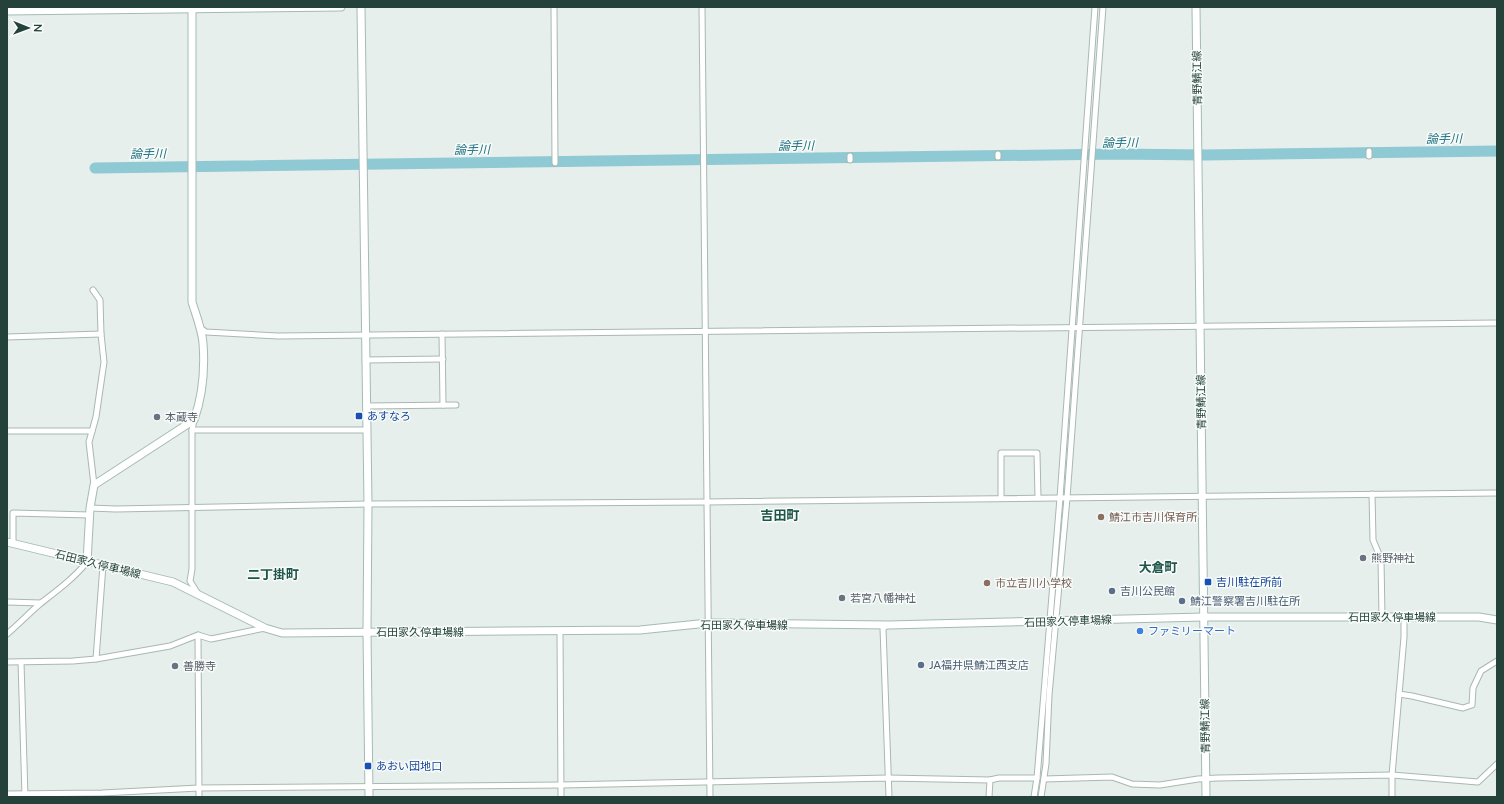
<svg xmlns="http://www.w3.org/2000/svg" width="1504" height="804" font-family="Lato,'Noto Sans JP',sans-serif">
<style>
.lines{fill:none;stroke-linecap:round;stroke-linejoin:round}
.river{stroke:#8ec9d4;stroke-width:11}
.street-casing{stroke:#a8b8b2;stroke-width:7}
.secondary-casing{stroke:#a4bbb3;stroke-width:9}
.street{stroke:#fff;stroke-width:5}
.secondary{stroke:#fff;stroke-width:7}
.transit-dot{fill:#1a4fb4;stroke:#f7fbf9;stroke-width:1.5}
.worship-dot{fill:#6b7280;stroke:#f7fbf9;stroke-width:1.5}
.education-dot{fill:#8d6e63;stroke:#f7fbf9;stroke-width:1.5}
.service-dot{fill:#5c6f8a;stroke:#f7fbf9;stroke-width:1.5}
.shop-dot{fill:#3f7fe0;stroke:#f7fbf9;stroke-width:1.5}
.labels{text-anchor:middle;stroke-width:3;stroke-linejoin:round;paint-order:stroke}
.street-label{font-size:11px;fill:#24423a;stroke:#f7fbf9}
.transit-label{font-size:11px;fill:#164399;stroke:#f7fbf9;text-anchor:start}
.worship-label{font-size:11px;fill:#5b616d;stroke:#f7fbf9;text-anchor:start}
.education-label{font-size:11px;fill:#785e54;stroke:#f7fbf9;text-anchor:start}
.service-label{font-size:11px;fill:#4e5e75;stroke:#f7fbf9;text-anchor:start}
.shop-label{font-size:11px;fill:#366cbe;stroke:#f7fbf9;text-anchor:start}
.water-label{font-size:12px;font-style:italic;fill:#1c6f80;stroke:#f7fbf9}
.quarter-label{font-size:13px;font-weight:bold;fill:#1f5548;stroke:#f7fbf9}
</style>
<rect width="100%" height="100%" fill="#e6efeb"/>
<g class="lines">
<path class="river" d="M 95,168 L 1117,154 L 1205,155 L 1497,151"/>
<g class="street-casing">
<g id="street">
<path d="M 554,7 L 555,163"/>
<path d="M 702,7 L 710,797"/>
<path d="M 998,154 L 998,157"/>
<path d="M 1369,156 L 1369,151"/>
<path d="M 850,160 L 850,156"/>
<path d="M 93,290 L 100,300 L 101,334 L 104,362 L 96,417 L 89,442 L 94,485"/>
<path d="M 200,328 L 206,332 L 278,336 L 1497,323"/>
<path d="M 442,334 L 443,405"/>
<path d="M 7,337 L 101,334"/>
<path d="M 365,360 L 443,359"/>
<path d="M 366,406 L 456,405"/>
<path d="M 194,420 L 192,430 L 192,569 L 190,581 L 198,594"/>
<path d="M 192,430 L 366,430"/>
<path d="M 7,431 L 92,431"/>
<path d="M 1372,494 L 1373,540 L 1381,559 L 1382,617"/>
<path d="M 1001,498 L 1001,453 L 1037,453 L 1038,498"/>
<path d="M 90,508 L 116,509 L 368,504 L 707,502 L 1497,493"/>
<path d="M 13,543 L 13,513 L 90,515"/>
<path d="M 7,602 L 41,603"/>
<path d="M 888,625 L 883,628 L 889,797"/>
<path d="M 560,632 L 561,797"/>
<path d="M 7,634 C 19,624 29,613 41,603 C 58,590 74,578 87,562"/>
<path d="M 198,635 L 199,797"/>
<path d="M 96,659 L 103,565"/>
<path d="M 7,662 L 73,661 L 96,659 L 170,646 L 198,635 L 211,639 L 265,628"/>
<path d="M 21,662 L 25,797"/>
<path d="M 1399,694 L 1412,696 L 1463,708 L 1472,705 L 1473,688 L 1481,671 L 1497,661"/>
<path d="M 1044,779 L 1112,777 L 1132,784 L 1160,785 L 1198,779 L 1218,778 L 1392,775 L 1478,782 L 1497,764"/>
<path d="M 7,794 L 102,793 L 199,788 L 561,785 L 888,778 L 990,780 L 999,778 L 1037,778"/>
<path d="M 989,797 L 990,780"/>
<path d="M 1034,797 L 1037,778 L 1060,498 L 1095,7"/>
<path d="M 1041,797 L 1046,764 L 1049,695 L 1067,498 L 1103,7"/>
<path d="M 1392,797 L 1392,775 L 1404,637 L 1404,617"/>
</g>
</g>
<g class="secondary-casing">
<g id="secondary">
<path d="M 361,7 L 368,504 L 367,632 L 369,797"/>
<path d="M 1196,7 L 1206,797"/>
<path d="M 7,11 L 341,7"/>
<path d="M 7,542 L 173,582 L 265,628 L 282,633 L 640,630 L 708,623 L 889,625 L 1203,617 L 1479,617 L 1497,620"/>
<path d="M 87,562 L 90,508 L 94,485 L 194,420 C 203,395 205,370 203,343 C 202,330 196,315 192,302 L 192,9"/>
</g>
</g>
<use href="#street" class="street"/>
<use href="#secondary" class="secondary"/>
</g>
<g class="transit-dot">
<rect x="355" y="412" width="8" height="8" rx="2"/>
<rect x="1204" y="578" width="8" height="8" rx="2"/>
<rect x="364" y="762" width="8" height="8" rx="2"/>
</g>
<g class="worship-dot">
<circle cx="157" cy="417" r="4"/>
<circle cx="1363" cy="558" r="4"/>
<circle cx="842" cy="598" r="4"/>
<circle cx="175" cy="666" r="4"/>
</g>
<g class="education-dot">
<circle cx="1101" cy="517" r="4"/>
<circle cx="987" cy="583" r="4"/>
</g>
<g class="service-dot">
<circle cx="1112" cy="591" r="4"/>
<circle cx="1182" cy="601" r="4"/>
<circle cx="921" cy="665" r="4"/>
</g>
<circle class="shop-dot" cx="1140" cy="631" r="4"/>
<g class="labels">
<g class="street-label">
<text transform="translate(1197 78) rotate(-91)" y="4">青野鯖江線</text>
<text transform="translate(1201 402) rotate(-91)" y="4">青野鯖江線</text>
<text transform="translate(98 564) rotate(14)" y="4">石田家久停車場線</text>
<text x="1392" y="621">石田家久停車場線</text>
<text transform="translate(1068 621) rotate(-2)" y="4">石田家久停車場線</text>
<text x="744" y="629">石田家久停車場線</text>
<text x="420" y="636">石田家久停車場線</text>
<text transform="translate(1205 726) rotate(-91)" y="4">青野鯖江線</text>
</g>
<g class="transit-label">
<text x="367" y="420">あすなろ</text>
<text x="1216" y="586">吉川駐在所前</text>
<text x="376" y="770">あおい団地口</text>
</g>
<g class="worship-label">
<text x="165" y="421">本蔵寺</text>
<text x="1371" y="562">熊野神社</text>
<text x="850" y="602">若宮八幡神社</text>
<text x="183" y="670">善勝寺</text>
</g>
<g class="education-label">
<text x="1109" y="521">鯖江市吉川保育所</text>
<text x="995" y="587">市立吉川小学校</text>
</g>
<g class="service-label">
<text x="1120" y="595">吉川公民館</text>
<text x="1190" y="605">鯖江警察署吉川駐在所</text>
<text x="929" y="669">JA福井県鯖江西支店</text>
</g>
<g class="shop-label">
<text x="1148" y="635">ファミリーマート</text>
</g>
<g class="water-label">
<text transform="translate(1444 139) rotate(-1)" y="4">論手川</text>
<text transform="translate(1120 143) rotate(-1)" y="4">論手川</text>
<text transform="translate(796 146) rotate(-1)" y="4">論手川</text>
<text transform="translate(472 150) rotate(-1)" y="4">論手川</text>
<text transform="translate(148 154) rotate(-1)" y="4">論手川</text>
</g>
<g class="quarter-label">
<text x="780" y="520">吉田町</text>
<text x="1158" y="572">大倉町</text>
<text x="273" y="579">二丁掛町</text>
</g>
</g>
<rect width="1504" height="804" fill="none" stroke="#24423a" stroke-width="16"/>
<g transform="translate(28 28) rotate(91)" stroke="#f7fbf9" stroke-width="3" paint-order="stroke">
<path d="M0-3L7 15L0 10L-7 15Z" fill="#24423a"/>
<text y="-6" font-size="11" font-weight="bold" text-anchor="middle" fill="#24423a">N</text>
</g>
</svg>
